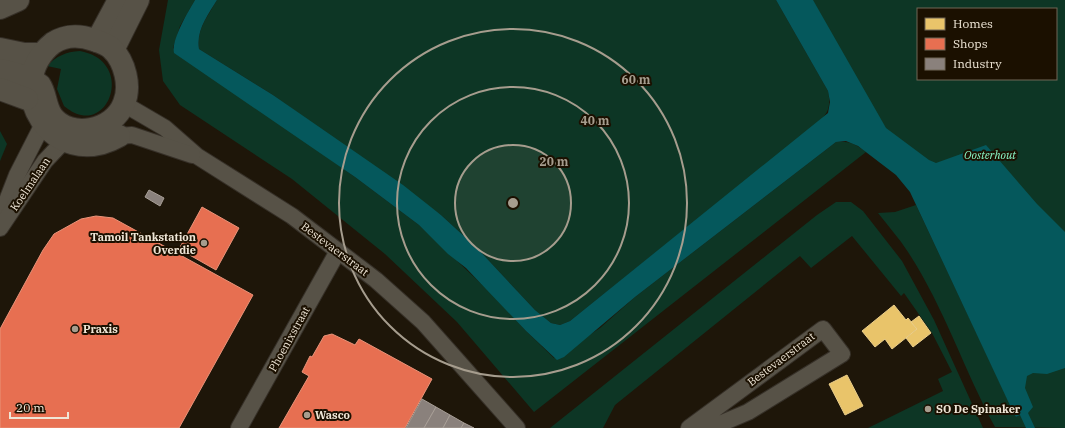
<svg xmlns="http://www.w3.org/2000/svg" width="1065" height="428" font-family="'IBM Plex Serif',serif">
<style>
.green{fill:#0d3625;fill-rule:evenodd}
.water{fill:#05585c}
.homes{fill:#e9c46a;stroke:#ebce8a}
.shops{fill:#e76f51;stroke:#e99379}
.industry{fill:#8a817c;stroke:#a89f97}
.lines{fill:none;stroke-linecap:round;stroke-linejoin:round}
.street-casing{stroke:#363028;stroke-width:18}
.secondary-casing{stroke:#363028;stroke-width:24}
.street{stroke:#575247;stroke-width:16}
.secondary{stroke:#575247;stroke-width:22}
.ring{fill:none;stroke:#a69d8e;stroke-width:2}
.poi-dot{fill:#a69d8e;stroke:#1b1000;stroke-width:1.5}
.labels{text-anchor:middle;stroke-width:4;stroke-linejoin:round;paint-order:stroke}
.park-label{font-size:11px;font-style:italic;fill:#8bfaca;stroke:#1b1000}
.street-label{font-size:11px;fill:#efe6d6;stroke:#1b1000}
.poi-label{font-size:11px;font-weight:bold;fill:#efe6d6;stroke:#1b1000;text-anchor:start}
.centre{fill:#a69d8e;stroke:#1b1000;stroke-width:2}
.ring-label{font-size:12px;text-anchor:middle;font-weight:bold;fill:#a69d8e;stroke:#1b1000;stroke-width:4;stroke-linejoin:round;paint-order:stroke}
</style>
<rect width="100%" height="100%" fill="#1e1609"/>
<g class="green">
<path d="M 168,0 L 195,0 L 180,26 L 173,48 L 355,177 L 419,225 L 492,294 L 526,331 L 554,358 L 600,328 L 635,297 L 836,142 C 849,141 856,144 866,152 L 534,412 L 457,322 L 385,254 L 292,179 L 180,105 L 163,81 L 159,50 Z"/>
<path d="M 217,0 L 776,0 L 828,91 C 833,114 822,119 805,133 L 570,321 L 560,325 L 551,323 L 535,310 L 477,248 L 441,215 L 273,95 L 199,49 C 196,30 208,16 217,0 Z"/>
<path d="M 800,0 L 1065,0 L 1065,428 L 995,427 C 964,370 944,307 908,252 C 899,238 888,226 878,213 L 895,212 L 916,205 L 1016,417 L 1020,415 L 929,198 ZM 918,9 L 1056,9 L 1056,79 L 918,79 Z"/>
<path d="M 80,51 C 130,60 114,122 81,115 C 75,114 69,110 64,106 L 57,89 L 61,69 L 47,66 C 57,56 65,52 80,51 Z"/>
<path d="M 0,131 L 7,144 L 0,161 Z"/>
<path d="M 836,202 L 851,202 L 863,211 L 902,261 L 934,320 L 983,428 L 868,428 L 943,391 L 938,379 L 952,372 L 932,333 L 904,293 L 901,296 L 852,236 L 811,268 L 800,256 L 615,405 L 603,428 L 550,428 L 817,215 Z"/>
</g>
<path class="water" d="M 195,0 L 217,0 C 208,15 196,30 199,49 L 273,95 L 403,185 L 441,215 L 477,248 L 535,310 L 551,323 L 560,325 L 570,321 L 828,113 L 830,102 L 828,91 L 776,0 L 813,0 L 886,128 L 929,160 L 936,163 L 986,145 L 1037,204 L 1065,232 L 1065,368 L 1047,374 L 1033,373 L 1027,376 L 1025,388 L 1033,407 L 1028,413 L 1035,428 L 1026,428 L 1020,415 L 1016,417 L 1014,414 L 910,192 L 896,175 L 858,146 L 846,141 L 836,142 L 635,297 L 564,357 L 557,360 L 526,331 L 466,268 L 448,254 L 419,225 L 355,177 L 174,53 C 171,40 188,12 195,0 Z"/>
<g class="homes">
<path d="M 894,305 L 906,320 L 908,318 L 917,329 L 892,349 L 885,339 L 875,347 L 862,331 Z"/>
<path d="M 919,316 L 931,333 L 913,347 L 906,338 L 917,329 L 911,322 Z"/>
<path d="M 847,375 L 863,406 L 845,415 L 829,384 Z"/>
</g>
<g class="shops">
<path d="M 202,207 L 239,228 L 216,270 L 179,249 Z"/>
<path d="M 96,216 L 113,218 L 253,295 L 179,428 L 0,428 L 0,329 L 43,250 L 54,234 L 81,219 Z"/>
<path d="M 332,334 L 355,345 L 359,339 L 432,379 L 405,428 L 279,428 L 309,376 L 302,372 L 310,356 L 312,357 L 324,336 Z"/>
</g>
<g class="industry">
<path d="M 149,190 L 164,198 L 160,206 L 145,197 Z"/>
<path d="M 422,399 L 436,407 L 424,428 L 406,428 Z"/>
<path d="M 436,407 L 450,415 L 443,428 L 424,428 Z"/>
<path d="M 450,415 L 464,423 L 461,428 L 443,428 Z"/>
<path d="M 464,423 L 474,428 L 461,428 Z"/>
</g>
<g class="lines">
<g class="street-casing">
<g id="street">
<path d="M 124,104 L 165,128 L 197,156 L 292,216 L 376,280 L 423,322 L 517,428"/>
<path d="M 119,136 L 132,135 L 192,155"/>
<path d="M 1,216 L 17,175 L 42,126"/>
<path d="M 0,228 L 45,161 L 63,142"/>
<path d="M 239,428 L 338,251"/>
<path d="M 689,428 L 823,329 L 842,354 L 748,412 L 710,428"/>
</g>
</g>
<g class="secondary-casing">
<g id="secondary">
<path d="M 0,8 L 18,0"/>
<path d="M 97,41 L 119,0"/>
<path d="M 0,49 L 24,54 L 40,54"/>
<path d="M 113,50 L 138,0"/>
<path d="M 0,70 C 13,73 29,76 40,85 C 46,94 45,106 52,116 C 70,140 114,131 124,103 C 131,86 125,62 112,49 C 107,44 100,42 94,40 C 80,35 65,35 53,43 C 0,85 52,174 119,136"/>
<path d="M 0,89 L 27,99"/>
</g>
</g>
<use href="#street" class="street"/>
<use href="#secondary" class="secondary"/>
</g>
<circle cx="513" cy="203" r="58" fill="#a69d8e" fill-opacity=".12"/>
<g class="ring">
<circle cx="513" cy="203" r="58"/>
<circle cx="513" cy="203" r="116"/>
<circle cx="513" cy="203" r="174"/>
</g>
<g class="poi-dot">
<circle cx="204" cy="243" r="4"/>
<circle cx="75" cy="329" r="4"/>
<circle cx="928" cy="409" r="4"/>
<circle cx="307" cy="415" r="4"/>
</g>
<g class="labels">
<g class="park-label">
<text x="990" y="159">Oosterhout</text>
</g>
<g class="street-label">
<text transform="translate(30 184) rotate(-56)" y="4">Koelmalaan</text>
<text transform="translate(335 249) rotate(37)" y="4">Bestevaerstraat</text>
<text transform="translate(289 339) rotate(-61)" y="4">Phoenixstraat</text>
<text transform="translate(781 359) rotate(-37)" y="4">Bestevaerstraat</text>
</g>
<g class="poi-label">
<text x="196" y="241" text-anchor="end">Tamoil Tankstation<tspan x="196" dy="13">Overdie</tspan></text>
<text x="83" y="333">Praxis</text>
<text x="936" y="413">SO De Spinaker</text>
<text x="315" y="419">Wasco</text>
</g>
</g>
<circle cx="513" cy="203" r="6" class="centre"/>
<g class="ring-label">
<text x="636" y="84">60 m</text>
<text x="595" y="125">40 m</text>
<text x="554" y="166">20 m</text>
</g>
<rect x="917" y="8" width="140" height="72" fill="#1b1000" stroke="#706656"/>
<rect x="925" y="18" width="20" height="12" fill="#e9c46a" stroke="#706656"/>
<text x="953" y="28" font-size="12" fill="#efe6d6">Homes</text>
<rect x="925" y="38" width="20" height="12" fill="#e76f51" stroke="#706656"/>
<text x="953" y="48" font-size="12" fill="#efe6d6">Shops</text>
<rect x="925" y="58" width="20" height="12" fill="#8a817c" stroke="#706656"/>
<text x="953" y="68" font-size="12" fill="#efe6d6">Industry</text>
<path d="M10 412v6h58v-6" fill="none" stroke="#efe6d6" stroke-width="2"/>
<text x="16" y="412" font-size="12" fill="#efe6d6" stroke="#1b1000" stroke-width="3" paint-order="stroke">20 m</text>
</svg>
